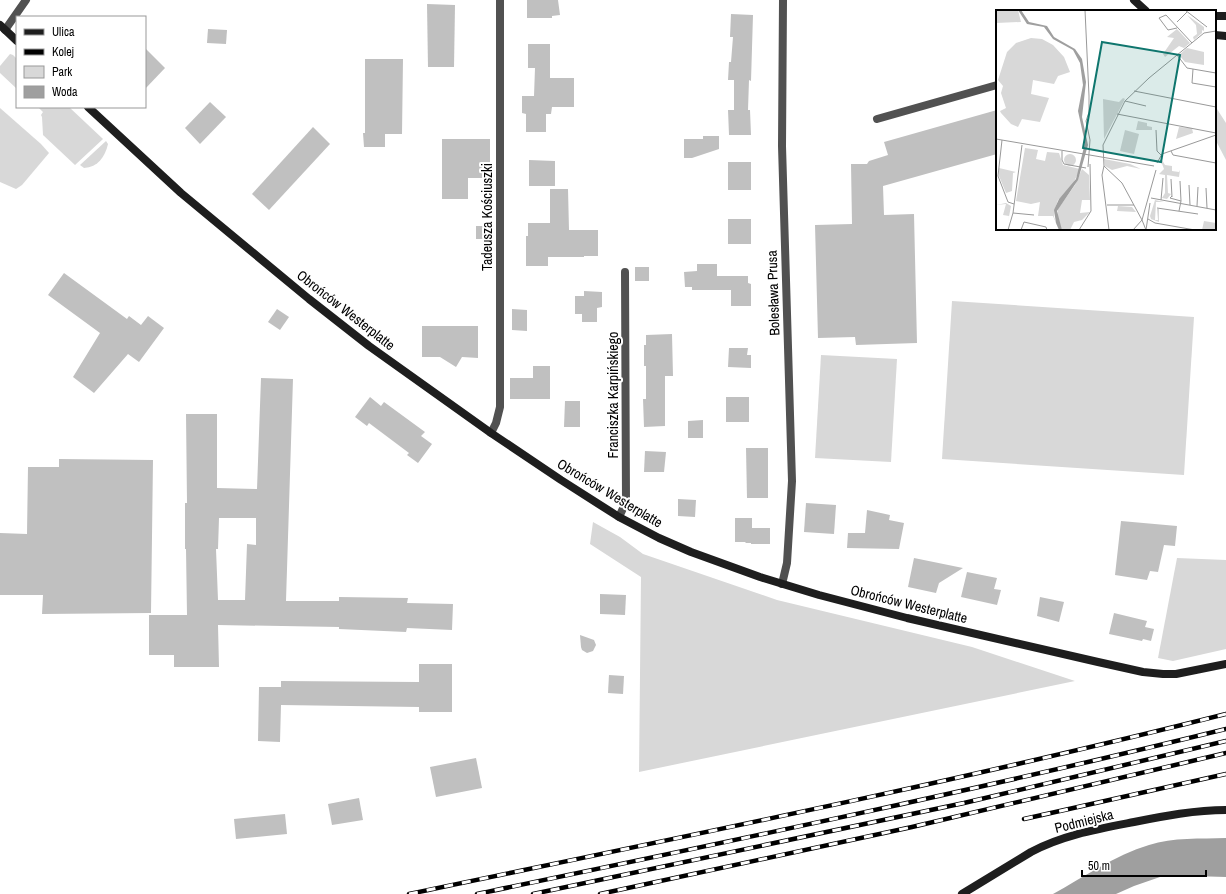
<svg xmlns="http://www.w3.org/2000/svg" width="1226" height="894" font-family="'Archivo Narrow',sans-serif">
<style>
.green{fill:#d8d8d8}
.water{fill:#9f9f9f}
.building{fill:#c0c0c0;fill-rule:evenodd}
.lines{fill:none;stroke-linecap:round;stroke-linejoin:round}
.street{stroke:#515151;stroke-width:8}
.secondary{stroke:#1e1e1e;stroke-width:8}
.rail-casing{stroke:#000;stroke-width:4.5}
.rail{stroke:#fff;stroke-width:3;stroke-dasharray:9;stroke-linecap:butt}
.labels{text-anchor:middle;stroke-width:4;stroke-linejoin:round;paint-order:stroke}
.street-label{font-size:14px;fill:#000;stroke:#fff}
.inset-road{fill:none;stroke:#999;stroke-width:1}
.view{fill:#0f766e;fill-opacity:0.15;stroke:#0f766e;stroke-width:2}
.inset-edge{fill:none;stroke:#000;stroke-width:2}
</style>
<rect width="100%" height="100%" fill="#fff"/>
<g class="green">
<path d="M 10,54 L 13,55 L 17,59 L 17,89 L 0,73 L 0,66 Z"/>
<path d="M 38,107 L 69,107 L 103,139 L 75,165 L 43,135 L 42,117 L 41,115 L 43,112 Z"/>
<path d="M 0,108 L 41,144 L 49,153 L 22,185 L 16,189 L 0,182 Z"/>
<path d="M 1215,109 L 1217,109 L 1226,123 L 1226,160 L 1215,139 Z"/>
<path d="M 106,141 L 108,144 C 105,157 98,167 84,168 L 80,165 Z"/>
<path d="M 952,301 L 1194,317 L 1184,475 L 942,459 Z"/>
<path d="M 821,355 L 897,359 L 891,462 L 815,458 Z"/>
<path d="M 593,522 L 620,537 L 643,554 L 777,600 L 972,647 L 1075,681 L 639,772 L 641,577 L 590,544 Z"/>
<path d="M 1177,558 L 1226,560 L 1226,649 L 1173,661 L 1158,658 Z"/>
</g>
<path class="water" d="M 1226,838 L 1226,877 L 1192,876 L 1160,877 L 1134,886 L 1116,894 L 1053,894 C 1084,877 1115,855 1149,845 C 1173,837 1201,839 1226,838 Z"/>
<g class="building">
<path d="M 527,0 L 558,0 L 560,15 L 552,16 L 552,18 L 527,18 Z"/>
<path d="M 427,4 L 455,5 L 454,67 L 428,67 Z"/>
<path d="M 731,14 L 753,15 L 751,81 L 749,80 L 748,110 L 750,110 L 751,135 L 729,135 L 728,110 L 734,110 L 734,80 L 728,80 L 729,62 L 731,62 L 733,37 L 730,37 Z"/>
<path d="M 208,29 L 227,30 L 226,44 L 207,43 Z"/>
<path d="M 528,44 L 550,44 L 550,78 L 574,78 L 574,107 L 552,107 L 551,114 L 546,114 L 546,132 L 526,132 L 526,114 L 522,113 L 522,96 L 534,96 L 535,68 L 528,68 Z"/>
<path d="M 145,48 L 165,68 L 145,89 Z"/>
<path d="M 365,59 L 403,59 L 402,134 L 385,134 L 385,147 L 364,147 L 363,133 L 365,133 Z"/>
<path d="M 210,102 L 226,117 L 200,144 L 185,128 Z"/>
<path d="M 997,110 L 997,154 L 883,186 L 884,215 L 914,214 L 917,343 L 856,345 L 855,337 L 818,338 L 815,225 L 852,224 L 851,164 L 867,164 L 869,161 L 888,155 L 884,142 Z"/>
<path d="M 313,127 L 330,144 L 269,210 L 252,194 Z"/>
<path d="M 703,136 L 719,136 L 719,149 L 692,158 L 684,158 L 684,139 L 703,139 Z"/>
<path d="M 442,139 L 490,139 L 490,178 L 468,178 L 468,199 L 442,199 Z"/>
<path d="M 529,160 L 555,161 L 555,186 L 529,186 Z"/>
<rect x="728" y="162" width="23" height="28"/>
<path d="M 550,189 L 568,189 L 569,230 L 598,230 L 598,256 L 584,256 L 584,257 L 548,257 L 548,266 L 526,266 L 526,236 L 528,236 L 528,223 L 550,223 Z"/>
<rect x="728" y="219" width="23" height="25"/>
<rect x="476" y="226" width="14" height="13"/>
<path d="M 697,264 L 717,264 L 717,276 L 748,276 L 748,283 L 751,284 L 751,306 L 731,306 L 731,290 L 692,290 L 692,287 L 685,287 L 684,272 L 697,271 Z"/>
<rect x="635" y="267" width="14" height="14"/>
<path d="M 64,273 L 127,319 L 129,316 L 141,325 L 148,316 L 164,328 L 139,362 L 128,354 L 94,393 L 73,377 L 100,333 L 48,295 Z"/>
<path d="M 584,291 L 602,292 L 602,307 L 597,308 L 597,322 L 582,322 L 582,314 L 575,314 L 575,296 L 584,296 Z"/>
<path d="M 277,309 L 289,317 L 280,330 L 268,322 Z"/>
<path d="M 512,309 L 527,310 L 527,331 L 512,330 Z"/>
<path d="M 422,326 L 478,326 L 478,358 L 462,357 L 456,367 L 440,357 L 422,357 Z"/>
<path d="M 672,334 L 673,376 L 665,376 L 665,426 L 644,427 L 643,399 L 646,399 L 646,366 L 644,366 L 644,345 L 646,345 L 646,335 Z"/>
<path d="M 729,348 L 748,348 L 747,355 L 751,355 L 751,368 L 728,367 Z"/>
<path d="M 533,366 L 550,366 L 550,399 L 510,399 L 510,378 L 533,378 Z"/>
<path d="M 261,378 L 293,379 L 286,601 L 339,601 L 339,597 L 408,598 L 407,603 L 453,604 L 452,630 L 407,628 L 406,632 L 339,629 L 339,627 L 218,625 L 219,667 L 174,667 L 174,655 L 149,655 L 149,615 L 187,615 L 186,549 L 185,549 L 185,503 L 187,503 L 186,414 L 217,414 L 217,488 L 257,489 ZM 219,518 L 256,518 L 256,545 L 247,544 L 245,600 L 218,600 L 216,549 L 218,549 Z"/>
<path d="M 370,397 L 381,406 L 384,402 L 425,432 L 421,436 L 432,444 L 418,463 L 407,455 L 409,453 L 369,423 L 367,426 L 355,417 Z"/>
<rect x="726" y="397" width="23" height="25"/>
<path d="M 565,401 L 580,401 L 580,427 L 564,427 Z"/>
<path d="M 703,420 L 703,438 L 688,438 L 688,421 Z"/>
<path d="M 746,448 L 768,448 L 768,498 L 747,498 Z"/>
<path d="M 645,451 L 666,452 L 664,472 L 644,472 Z"/>
<path d="M 59,459 L 153,460 L 151,613 L 42,614 L 43,595 L 0,595 L 0,533 L 27,534 L 28,467 L 59,467 Z"/>
<path d="M 678,499 L 696,500 L 695,517 L 678,516 Z"/>
<path d="M 806,503 L 836,505 L 834,534 L 804,532 Z"/>
<path d="M 867,510 L 890,515 L 889,520 L 904,523 L 899,549 L 847,548 L 848,533 L 865,533 Z"/>
<path d="M 735,518 L 752,518 L 752,528 L 770,528 L 770,544 L 751,544 L 751,543 L 746,543 L 745,542 L 735,542 Z"/>
<path d="M 1121,521 L 1177,526 L 1175,546 L 1164,545 L 1158,572 L 1150,571 L 1147,580 L 1115,575 Z"/>
<path d="M 914,558 L 963,568 L 939,583 L 936,593 L 908,587 Z"/>
<path d="M 967,572 L 997,578 L 994,589 L 1001,590 L 997,605 L 961,597 Z"/>
<path d="M 600,594 L 626,595 L 625,615 L 600,614 Z"/>
<path d="M 1040,597 L 1064,602 L 1059,622 L 1037,616 Z"/>
<path d="M 1114,613 L 1147,621 L 1145,627 L 1154,629 L 1151,641 L 1143,639 L 1142,641 L 1109,634 Z"/>
<path d="M 580,635 L 594,640 L 596,645 L 593,651 L 587,653 L 582,650 L 581,647 Z"/>
<path d="M 419,664 L 452,664 L 452,712 L 419,712 L 419,707 L 281,705 L 280,742 L 258,741 L 259,687 L 281,687 L 281,681 L 419,682 Z"/>
<path d="M 609,675 L 624,676 L 623,694 L 608,693 Z"/>
<path d="M 476,758 L 482,788 L 436,797 L 430,767 Z"/>
<path d="M 359,798 L 363,820 L 332,825 L 328,804 Z"/>
<path d="M 285,814 L 287,834 L 236,839 L 234,819 Z"/>
</g>
<g class="lines">
<g class="street">
<path d="M 5,30 L 26,0"/>
<path d="M 877,119 L 997,85"/>
<path d="M 491,433 L 496,423 L 500,407 L 500,0"/>
<path d="M 619,517 L 626,502 L 625,272"/>
<path d="M 782,584 L 787,563 L 792,481 L 782,146 L 783,0"/>
</g>
<g class="secondary">
<path d="M 1134,0 L 1146,11"/>
<path d="M 1215,16 L 1226,16"/>
<path d="M 0,25 L 17,41"/>
<path d="M 1215,35 L 1226,36"/>
<path d="M 88,107 L 181,193 L 309,299 L 369,346 L 491,433 L 561,480 L 619,517 L 659,538 L 691,552 L 760,577 L 819,595 L 907,618 L 1098,662 L 1143,672 L 1163,674 L 1176,674 L 1226,664"/>
<path d="M 962,894 L 1031,852 C 1063,835 1098,829 1134,822 C 1164,816 1195,810 1226,810"/>
</g>
<g class="rail-casing">
<g id="rail">
<path d="M 1024,819 L 1226,774"/>
<path d="M 409,894 C 682,837 956,782 1226,714"/>
<path d="M 477,894 C 727,842 978,790 1226,729"/>
<path d="M 533,894 L 964,803 L 1226,741"/>
<path d="M 600,894 L 912,827 L 1226,753"/>
</g>
</g>
<use href="#rail" class="rail"/>
</g>
<g class="labels">
<g class="street-label">
<text transform="translate(487 217) rotate(-90)" y="5">Tadeusza Kościuszki</text>
<text transform="translate(773 293) rotate(-92)" y="5">Bolesława Prusa</text>
<text transform="translate(346 310) rotate(38)" y="5">Obrońców Westerplatte</text>
<text transform="translate(613 395) rotate(-90)" y="5">Franciszka Karpińskiego</text>
<text transform="translate(610 493) rotate(31)" y="5">Obrońców Westerplatte</text>
<text transform="translate(909 604) rotate(14)" y="5">Obrońców Westerplatte</text>
<text transform="translate(1084 821) rotate(-14)" y="5">Podmiejska</text>
</g>
</g>
<g transform="translate(996 10)">
<rect width="220" height="220" fill="#fff"/>
<path d="M 0,0 L 22,0 L 25,12 L 0,13 ZM 191,5 L 208,17 L 208,21 L 206,20 L 206,23 L 198,30 L 197,27 L 201,24 L 200,15 ZM 181,19 L 194,33 L 188,38 L 183,36 L 169,47 L 167,44 L 178,28 L 171,27 ZM 35,28 L 46,29 L 57,35 L 68,47 L 74,62 L 62,66 L 58,74 L 37,70 L 35,84 L 53,88 L 44,112 L 26,109 L 22,117 L 15,114 L 5,103 L 4,101 L 10,98 L 5,83 L 7,76 L 2,70 L 11,42 L 20,33 ZM 191,38 L 208,42 L 208,55 L 189,52 L 183,45 ZM 127,88 L 129,89 L 108,129 L 107,89 L 123,92 ZM 142,111 L 151,113 L 151,116 L 156,117 L 156,120 L 140,120 ZM 183,117 L 196,118 L 197,123 L 180,129 ZM 129,120 L 143,124 L 138,144 L 124,141 ZM 29,138 L 42,140 L 40,149 L 49,151 L 51,142 L 63,143 L 67,155 L 84,159 L 77,174 L 62,190 L 59,199 L 58,207 L 63,220 L 57,206 L 42,206 L 44,192 L 35,194 L 20,191 ZM68 150a6 6 0 1 1 12 0a6 6 0 1 1-12 0ZM 168,145 L 166,150 L 169,155 L 176,156 L 176,161 L 183,162 L 184,160 L 183,167 L 171,165 L 172,183 L 175,184 L 171,189 L 166,188 L 169,183 L 169,165 L 163,164 L 168,159 L 165,151 ZM 108,149 L 134,154 L 145,159 L 131,156 L 116,160 L 109,156 ZM 3,158 L 20,162 L 17,163 L 16,181 L 10,183 L 3,166 ZM 86,159 L 93,165 L 94,190 L 86,190 L 84,203 L 94,202 L 86,210 L 78,212 L 74,220 L 66,220 L 61,207 L 62,199 L 79,175 ZM 159,190 L 168,192 L 160,192 L 159,210 L 162,210 L 161,199 L 163,199 L 163,212 L 155,209 L 154,206 ZM 10,193 L 15,196 L 12,212 L 13,206 L 7,205 L 10,194 L 0,195 ZM 122,196 L 136,197 L 140,202 L 121,201 ZM 208,211 L 220,213 L 220,220 L 206,220 Z" fill="#d8d8d8"/>
<path d="M 22,0 L 25,0 L 33,12 L 51,16 L 58,27 L 79,39 L 86,49 L 90,72 L 86,107 L 92,135 L 82,170 L 61,201 L 66,220 L 63,220 L 60,213 L 58,200 L 63,189 L 80,169 L 89,133 L 82,101 L 87,75 L 84,53 L 77,40 L 57,29 L 48,17 L 31,14 Z" fill="#9f9f9f"/>
<path class="inset-road" d="M 89,0 L 93,86 L 93,102 L 90,111 L 94,130 L 92,157M 189,0 L 211,17M 181,12 L 191,2M 181,18 L 172,20 L 163,8 L 170,5 L 196,33M 181,45 L 191,58 L 220,63M 197,59 L 196,73 L 220,77M 138,81 L 220,97M 129,91 L 150,96M 121,104 L 220,123M 160,120 L 161,141 L 165,145M 0,129 L 158,156M 6,130 L 2,166 L 12,192 L 18,194M 66,141 L 66,150 L 68,154 L 90,158M 175,141 L 177,145 L 220,153M 161,153 L 166,144 L 220,125M 108,156 L 107,135 L 129,91 L 153,68 L 208,23 L 220,21M 108,156 L 126,173 L 146,210 L 137,220M 108,156 L 106,165 L 113,220M 175,169 L 176,187M 184,171 L 185,191M 193,175 L 194,195M 210,178 L 211,198M 176,186 L 174,188 L 185,191 L 183,201M 155,188 L 220,200M 165,190 L 167,168M 111,195 L 138,195M 201,196 L 202,177M 161,198 L 202,204M 17,203 L 38,205M 152,209 L 159,213 L 199,220M 12,220 L 17,203 L 26,135M 25,220 L 28,212 L 50,217 L 51,220M 83,220 L 95,201 L 94,154M 150,220 L 146,210 L 160,160M 150,220 L 154,193"/>
<path class="view" d="M 106,32 L 184,45 L 165,152 L 87,138 Z"/>
<rect width="220" height="220" class="inset-edge"/>
</g>
<rect x="16" y="16" width="130" height="92" fill="#ffffff" stroke="#999999"/>
<rect x="24" y="29" width="20" height="6" fill="#1e1e1e" stroke="#999999"/>
<text x="52" y="36" font-size="12" fill="#000000">Ulica</text>
<rect x="24" y="49" width="20" height="6" fill="#000000" stroke="#999999"/>
<text x="52" y="56" font-size="12" fill="#000000">Kolej</text>
<rect x="24" y="66" width="20" height="12" fill="#d8d8d8" stroke="#999999"/>
<text x="52" y="76" font-size="12" fill="#000000">Park</text>
<rect x="24" y="86" width="20" height="12" fill="#9f9f9f" stroke="#999999"/>
<text x="52" y="96" font-size="12" fill="#000000">Woda</text>
<path d="M1082 870v6h124v-6" fill="none" stroke="#000000" stroke-width="2"/>
<text x="1088" y="870" font-size="12" fill="#000000" stroke="#ffffff" stroke-width="3" paint-order="stroke">50 m</text>
</svg>
